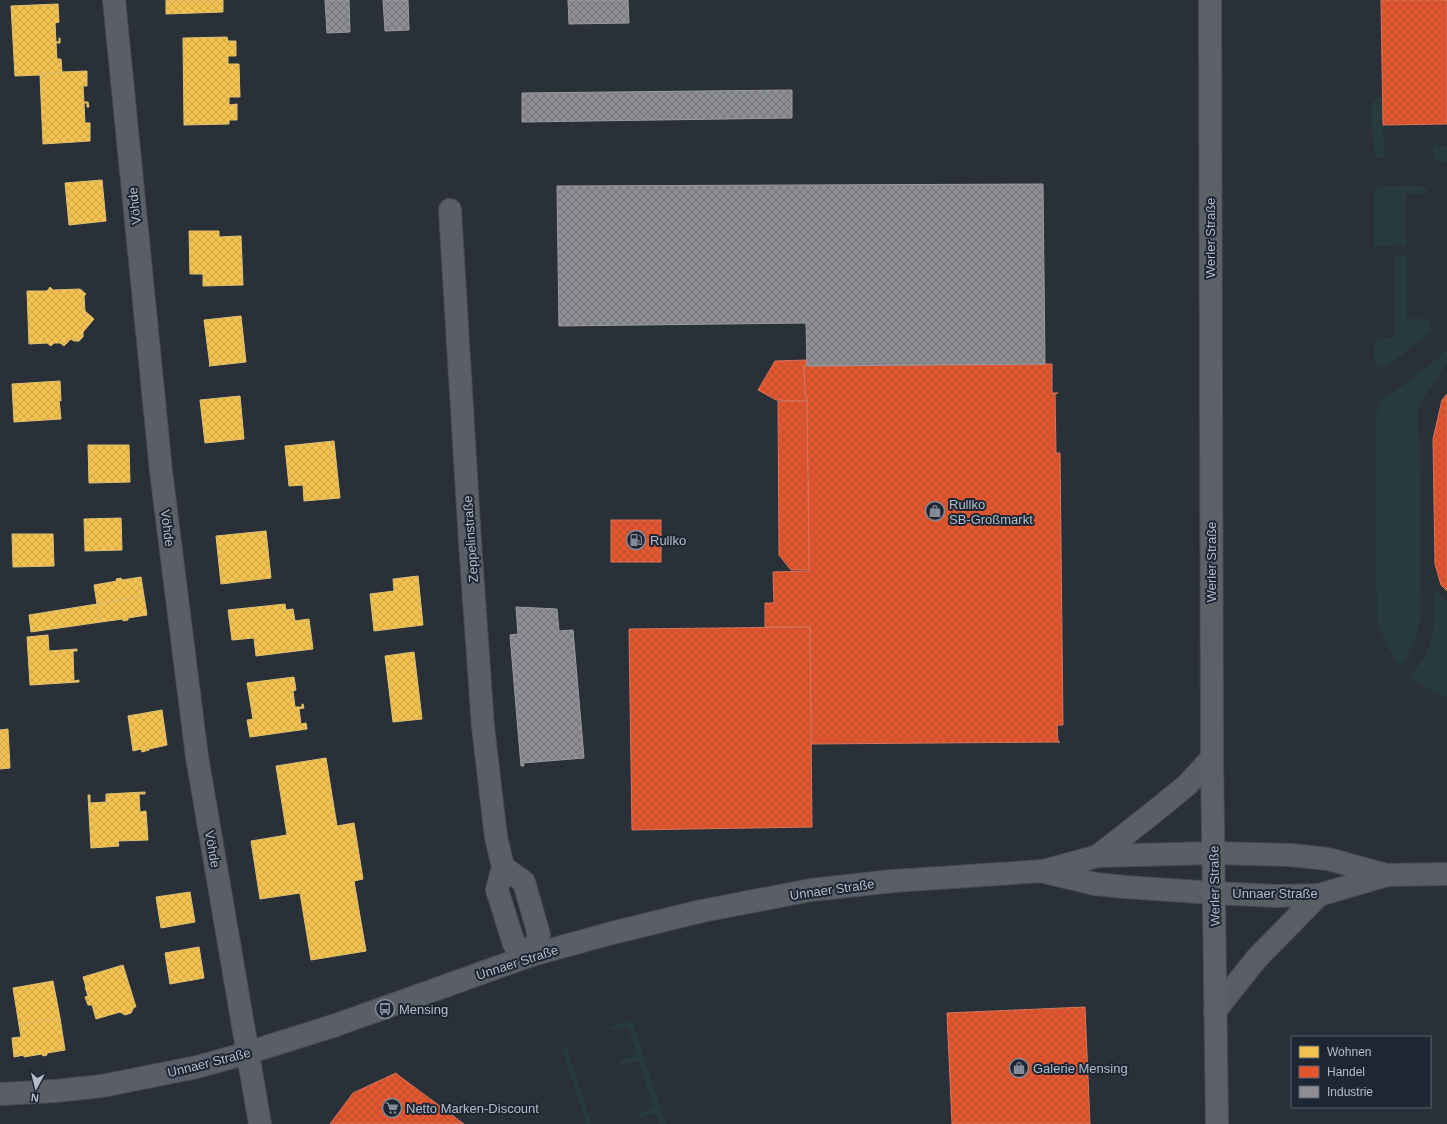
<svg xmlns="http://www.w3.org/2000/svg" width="1447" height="1124" font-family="Arial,sans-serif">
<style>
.grass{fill:#273a3e}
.homes{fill:url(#homes-cross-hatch);stroke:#dfc073}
.shops{fill:url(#shops-cross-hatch);stroke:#d6755c}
.industry{fill:url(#industry-cross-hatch);stroke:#999ba2}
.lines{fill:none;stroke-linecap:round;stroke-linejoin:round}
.minor-casing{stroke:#484c53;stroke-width:24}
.secondary-casing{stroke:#484c53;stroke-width:24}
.primary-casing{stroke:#484c55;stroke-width:24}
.minor{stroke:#5a5e66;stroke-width:22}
.secondary{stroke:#595d64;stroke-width:22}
.primary{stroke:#5c6168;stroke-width:22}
.labels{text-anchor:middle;stroke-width:4;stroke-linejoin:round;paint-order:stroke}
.street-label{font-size:13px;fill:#b4bcc9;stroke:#1d2633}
.poi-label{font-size:13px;fill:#b4bcc9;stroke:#1d2633;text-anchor:start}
</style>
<defs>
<pattern id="homes-cross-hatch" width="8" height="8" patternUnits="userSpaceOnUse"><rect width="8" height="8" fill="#f2c14e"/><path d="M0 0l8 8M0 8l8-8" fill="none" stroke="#cca64a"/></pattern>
<pattern id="shops-cross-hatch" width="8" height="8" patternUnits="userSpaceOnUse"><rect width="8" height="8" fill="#e4572e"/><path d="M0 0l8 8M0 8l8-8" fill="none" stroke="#b84f32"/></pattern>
<pattern id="industry-cross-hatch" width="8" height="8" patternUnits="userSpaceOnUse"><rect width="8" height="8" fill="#8d8d92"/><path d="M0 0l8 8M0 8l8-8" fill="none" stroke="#737478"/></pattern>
</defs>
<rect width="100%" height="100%" fill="#2a3038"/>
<g class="grass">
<path d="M 1378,97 L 1382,97 L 1384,158 C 1378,158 1375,157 1373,152 L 1372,107 L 1374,101 Z"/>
<path d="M 1433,145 L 1447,146 L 1447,162 C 1433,162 1433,158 1433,145 Z"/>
<path d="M 1420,185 C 1425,187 1427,188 1427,194 L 1406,194 L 1406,245 L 1374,246 L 1373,192 L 1376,188 L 1380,186 Z"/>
<path d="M 1394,256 L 1407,256 L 1407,319 L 1430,319 L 1430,331 L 1427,335 L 1386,367 L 1380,367 L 1376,366 L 1374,360 L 1375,339 L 1395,338 Z"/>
<path d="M 1447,349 L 1447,363 L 1421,402 L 1419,410 L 1421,618 C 1417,636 1412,651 1400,665 C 1389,651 1382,637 1377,620 L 1375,416 L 1383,398 L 1402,386 L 1436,360 Z"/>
<path d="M 1435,590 L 1436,590 L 1447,602 L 1447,697 C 1433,692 1422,685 1410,677 C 1414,671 1418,666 1422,661 C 1435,640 1435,614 1435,590 Z"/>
<path d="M 632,1020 L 666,1124 L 659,1124 L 656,1113 L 639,1118 L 637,1115 L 654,1109 L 639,1060 L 622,1065 L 620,1061 L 637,1056 L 628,1026 L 611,1031 L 610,1027 Z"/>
<path d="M 566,1046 L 591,1124 L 587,1124 L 562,1047 Z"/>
</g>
<g class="homes">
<path d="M 166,0 L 223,0 L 223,12 L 166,14 Z"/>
<path d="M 58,4 L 59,22 L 55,23 L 56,42 L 59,42 L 59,38 L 60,38 L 60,43 L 56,43 L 57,59 L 61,59 L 62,72 L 40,75 L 15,76 L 11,6 Z"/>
<path d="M 227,37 L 228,41 L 236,41 L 236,56 L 228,56 L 228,64 L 239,64 L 240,97 L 229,97 L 229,105 L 237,104 L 237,120 L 229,120 L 229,124 L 184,125 L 183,38 Z"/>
<path d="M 87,71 L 87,86 L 83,86 L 84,102 L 88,102 L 89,107 L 87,107 L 87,103 L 84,103 L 85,123 L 90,123 L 90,141 L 43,144 L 40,75 L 62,72 Z"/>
<path d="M 102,180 L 106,221 L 69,225 L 65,183 Z"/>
<path d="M 189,231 L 219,231 L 219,237 L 241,236 L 243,285 L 203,286 L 203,274 L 190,274 Z"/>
<path d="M 50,287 L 53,290 L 80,289 L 86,294 L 84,296 L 85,311 L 94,319 L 83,332 L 83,337 L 79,341 L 74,341 L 71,339 L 64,346 L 60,343 L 54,343 L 51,346 L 47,343 L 29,344 L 27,291 L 47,291 Z"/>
<path d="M 241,316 L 246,362 L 209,366 L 210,366 L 204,320 Z"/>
<path d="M 60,381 L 61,401 L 59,400 L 61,419 L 14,422 L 12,384 Z"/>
<path d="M 240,396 L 244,439 L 205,443 L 200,400 Z"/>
<path d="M 334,441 L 340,498 L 304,501 L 303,485 L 289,486 L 285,446 Z"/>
<path d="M 88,445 L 129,445 L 130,482 L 89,483 Z"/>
<path d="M 121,518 L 122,550 L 85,551 L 84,519 Z"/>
<path d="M 266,531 L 271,578 L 221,584 L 216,536 Z"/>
<path d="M 12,534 L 53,534 L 54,566 L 13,567 Z"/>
<path d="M 418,576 L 423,625 L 374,631 L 370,594 L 394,591 L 393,579 Z"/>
<path d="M 141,577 L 144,596 L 97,604 L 94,585 L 117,581 L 116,579 L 121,578 L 122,580 Z"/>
<path d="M 144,596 L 147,615 L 128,618 L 128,620 L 123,621 L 123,619 L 101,622 L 97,604 Z"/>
<path d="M 97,604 L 101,622 L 31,632 L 29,615 Z"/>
<path d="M 285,604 L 286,610 L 293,609 L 295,621 L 309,619 L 313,649 L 256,656 L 254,638 L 232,640 L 228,610 Z"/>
<path d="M 48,635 L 49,651 L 77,649 L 77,651 L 73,651 L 74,681 L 79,680 L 79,682 L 30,685 L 27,637 Z"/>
<path d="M 414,652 L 422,719 L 393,722 L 385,656 Z"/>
<path d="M 294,677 L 296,690 L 293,691 L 295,707 L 302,707 L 302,704 L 303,704 L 304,708 L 299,709 L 301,724 L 306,723 L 307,729 L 250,737 L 247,720 L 253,719 L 247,683 Z"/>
<path d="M 162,710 L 167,745 L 149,749 L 149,750 L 142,752 L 141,749 L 133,751 L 128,716 Z"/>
<path d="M 8,729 L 10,768 L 0,769 L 0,730 Z"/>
<path d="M 326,758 L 337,826 L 354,823 L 363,879 L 354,881 L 366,951 L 311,960 L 300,893 L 260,899 L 251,841 L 287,835 L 276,766 Z"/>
<path d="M 145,792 L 145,794 L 139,794 L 140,812 L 146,811 L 148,840 L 118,841 L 119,846 L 91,848 L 88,795 L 90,795 L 90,803 L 106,802 L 106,794 Z"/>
<path d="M 190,892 L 195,922 L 161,928 L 156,897 Z"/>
<path d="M 199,947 L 204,978 L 170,984 L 165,953 Z"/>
<path d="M 123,965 L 136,1007 L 134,1007 L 131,1013 L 125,1015 L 120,1012 L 96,1019 L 92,1005 L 88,1005 L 85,997 L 88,996 L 85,987 L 86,987 L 83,977 Z"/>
<path d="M 53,981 L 60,1018 L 19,1025 L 13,988 Z"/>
<path d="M 60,1018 L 65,1050 L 47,1053 L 47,1055 L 43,1056 L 42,1054 L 24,1057 L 24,1055 L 14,1057 L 12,1038 L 21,1037 L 19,1025 Z"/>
</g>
<g class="shops">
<path d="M 1381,0 L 1447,0 L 1447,124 L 1383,125 Z"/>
<path d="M 807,360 L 807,365 L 804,365 L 805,396 L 807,396 L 807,401 L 776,400 L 758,390 L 775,361 Z"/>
<path d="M 1052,364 L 1052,393 L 1058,393 L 1055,394 L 1056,453 L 1060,453 L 1063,725 L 1057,725 L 1058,742 L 1060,742 L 811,744 L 810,627 L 765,627 L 765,603 L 774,603 L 773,572 L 809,571 L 807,396 L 805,396 L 804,365 Z"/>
<path d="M 1447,394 L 1447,591 L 1441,585 L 1435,564 L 1433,439 L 1442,400 Z"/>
<path d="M 778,401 L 807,401 L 809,570 L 791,570 L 779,555 Z"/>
<rect x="611" y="520" width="50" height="42"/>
<path d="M 810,627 L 812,827 L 632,830 L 629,629 Z"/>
<path d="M 1085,1007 L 1090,1124 L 952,1124 L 947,1013 Z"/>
<path d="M 396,1073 L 398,1075 L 464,1124 L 330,1124 L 353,1093 Z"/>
</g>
<g class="industry">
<path d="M 325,0 L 349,0 L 350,32 L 327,33 Z"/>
<path d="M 383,0 L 408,0 L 409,30 L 385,31 Z"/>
<path d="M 568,0 L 628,0 L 629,23 L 569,24 Z"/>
<path d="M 792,90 L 792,118 L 522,122 L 522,93 Z"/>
<path d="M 1043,184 L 1045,364 L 807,366 L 806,323 L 559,326 L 557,186 Z"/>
<path d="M 516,607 L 557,609 L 559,631 L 573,630 L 584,758 L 523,763 L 524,766 L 521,766 L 510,635 L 518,634 Z"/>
</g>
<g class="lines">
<g class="minor-casing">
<g id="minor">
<path d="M 114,0 L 161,471 L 197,757 L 260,1124"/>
<path d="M 450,210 L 470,542 L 483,727 L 496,837 L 503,867 L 497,890 L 514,944 L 532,955"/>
<path d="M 1098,856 L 1154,812 L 1187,785 L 1212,758"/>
<path d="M 503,867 L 524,882 L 539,935 L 532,955"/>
<path d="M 1045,872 L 1095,884 L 1125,887 L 1214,893"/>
<path d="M 0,1094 L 55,1091 L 102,1086 L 197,1067 L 247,1053 L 336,1025 L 532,955 L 612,933 L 702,911 L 811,890 L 893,881 L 1043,871 L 1098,856 L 1214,853"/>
</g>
</g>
<g class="secondary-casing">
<g id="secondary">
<path d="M 1214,853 L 1291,855 L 1328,859 L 1387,875"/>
<path d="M 1214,893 L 1275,896 L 1319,895 L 1387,875 L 1447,874"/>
<path d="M 1215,1011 L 1257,958 L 1319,895"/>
</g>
</g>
<g class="primary-casing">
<path id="primary" d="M 1210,0 L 1212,758 L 1217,1124"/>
</g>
<use href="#minor" class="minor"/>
<use href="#secondary" class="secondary"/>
<use href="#primary" class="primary"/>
</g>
<defs>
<g id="shop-ring" transform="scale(1)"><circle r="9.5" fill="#1d2633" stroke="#848b96" stroke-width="1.5"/><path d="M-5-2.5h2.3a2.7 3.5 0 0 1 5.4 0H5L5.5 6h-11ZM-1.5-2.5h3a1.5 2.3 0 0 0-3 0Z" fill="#848b96"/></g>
<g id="fuel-ring" transform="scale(1)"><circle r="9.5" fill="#1d2633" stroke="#848b96" stroke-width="1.5"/><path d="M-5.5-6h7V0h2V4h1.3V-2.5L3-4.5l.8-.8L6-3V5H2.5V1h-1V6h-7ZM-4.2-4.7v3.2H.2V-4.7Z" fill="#848b96"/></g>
<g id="bus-ring" transform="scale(1)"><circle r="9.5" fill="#1d2633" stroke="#848b96" stroke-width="1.5"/><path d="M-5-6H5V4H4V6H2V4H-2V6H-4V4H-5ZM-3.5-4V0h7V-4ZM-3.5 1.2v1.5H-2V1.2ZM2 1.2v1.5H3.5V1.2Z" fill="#848b96"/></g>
<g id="supermarket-ring" transform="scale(1)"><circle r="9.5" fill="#1d2633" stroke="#848b96" stroke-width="1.5"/><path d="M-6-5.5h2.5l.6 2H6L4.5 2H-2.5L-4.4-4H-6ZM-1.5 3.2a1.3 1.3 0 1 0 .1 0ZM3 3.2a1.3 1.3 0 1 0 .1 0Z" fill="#848b96"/></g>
</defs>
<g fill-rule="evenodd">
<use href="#shop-ring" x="935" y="511"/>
<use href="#fuel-ring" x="636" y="540"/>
<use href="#bus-ring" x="385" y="1009"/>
<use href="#shop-ring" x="1019" y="1068"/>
<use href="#supermarket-ring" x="392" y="1108"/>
</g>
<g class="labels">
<g class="street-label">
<text transform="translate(134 206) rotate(-96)" y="5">Vöhde</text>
<text transform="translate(1210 238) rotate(-90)" y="5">Werler Straße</text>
<text transform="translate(168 528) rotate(83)" y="5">Vöhde</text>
<text transform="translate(470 539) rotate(-94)" y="5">Zeppelinstraße</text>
<text transform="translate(1211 562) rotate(-90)" y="5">Werler Straße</text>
<text transform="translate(213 849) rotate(80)" y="5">Vöhde</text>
<text transform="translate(1214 886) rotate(-91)" y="5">Werler Straße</text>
<text transform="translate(832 889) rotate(-8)" y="5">Unnaer Straße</text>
<text x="1275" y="898">Unnaer Straße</text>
<text transform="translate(517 962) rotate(-18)" y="5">Unnaer Straße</text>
<text transform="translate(209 1062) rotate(-14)" y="5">Unnaer Straße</text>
</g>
<g class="poi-label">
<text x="949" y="509">Rullko<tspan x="949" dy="15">SB-Großmarkt</tspan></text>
<text x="650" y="545">Rullko</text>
<text x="399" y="1014">Mensing</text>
<text x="1033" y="1073">Galerie Mensing</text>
<text x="406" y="1113">Netto Marken-Discount</text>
</g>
</g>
<rect x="1291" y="1036" width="140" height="72" fill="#1d2633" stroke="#59626f"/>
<rect x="1299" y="1046" width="20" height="12" fill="#f2c14e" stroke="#59626f"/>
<text x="1327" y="1056" font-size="12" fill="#b4bcc9">Wohnen</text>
<rect x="1299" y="1066" width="20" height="12" fill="#e4572e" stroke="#59626f"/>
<text x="1327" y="1076" font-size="12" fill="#b4bcc9">Handel</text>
<rect x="1299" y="1086" width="20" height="12" fill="#8d8d92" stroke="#59626f"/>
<text x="1327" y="1096" font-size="12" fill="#b4bcc9">Industrie</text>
<g transform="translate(36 1088) rotate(187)" stroke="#1d2633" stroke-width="3" paint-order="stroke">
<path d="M0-3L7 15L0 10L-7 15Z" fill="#b4bcc9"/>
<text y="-6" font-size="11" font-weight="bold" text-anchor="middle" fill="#b4bcc9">N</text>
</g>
</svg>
